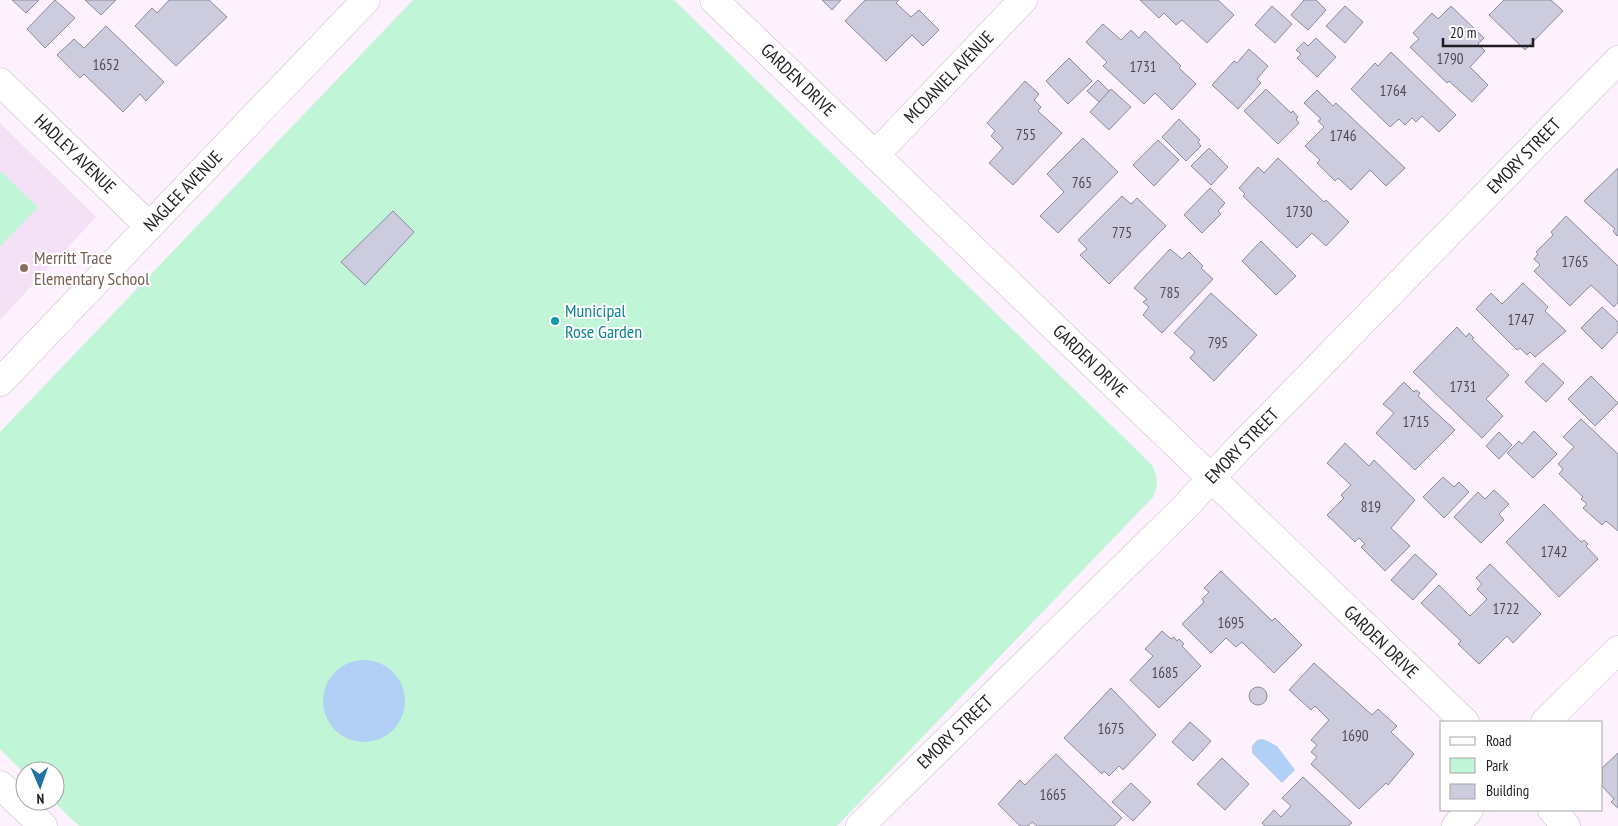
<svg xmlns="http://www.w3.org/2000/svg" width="1618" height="826" font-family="'PT Sans Narrow',sans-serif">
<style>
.built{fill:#f4e1f6}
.green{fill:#c1f5d7}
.water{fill:#b2cff5}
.building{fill:#cdccde;stroke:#8c8c9c}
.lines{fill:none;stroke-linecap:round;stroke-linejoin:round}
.minor-casing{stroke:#c8bbc9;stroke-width:29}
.major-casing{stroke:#c8bbc9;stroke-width:29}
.minor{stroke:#fff;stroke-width:28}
.major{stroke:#fff;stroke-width:28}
.education-dot{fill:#8d6e63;stroke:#fff;stroke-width:2}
.culture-dot{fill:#0f9aa8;stroke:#fff;stroke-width:2}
.labels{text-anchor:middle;stroke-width:4;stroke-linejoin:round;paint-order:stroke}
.number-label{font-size:15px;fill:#4c4951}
.street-label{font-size:18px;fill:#211d22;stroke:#fff}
.education-label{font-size:18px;fill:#785e54;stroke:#fff;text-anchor:start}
.culture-label{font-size:18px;fill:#0d838f;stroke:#fff;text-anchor:start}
</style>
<rect width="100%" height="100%" fill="#fcf1fd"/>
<path class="built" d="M 0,123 L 96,217 L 0,320 Z"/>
<g class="green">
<path d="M 413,0 L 674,0 L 1152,465 C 1158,477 1159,485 1153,497 L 837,826 L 79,826 L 53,801 L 55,771 L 25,771 L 25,774 L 0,749 L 0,432 Z"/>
<path d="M 0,171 L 38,207 L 0,247 Z"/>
</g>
<g class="water">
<circle cx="364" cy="701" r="41"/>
<path d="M 1263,739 L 1277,746 L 1295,770 L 1282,783 L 1252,753 L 1252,746 L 1257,740 Z"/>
</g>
<g class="building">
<path d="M 12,0 L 39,0 L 26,13 Z"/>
<path d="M 55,0 L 75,18 L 45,48 L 27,29 Z"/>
<path d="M 85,0 L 116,0 L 101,15 Z"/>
<path d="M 169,0 L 209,0 L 227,17 L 176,66 L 135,26 L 152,8 L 157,13 Z"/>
<path d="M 822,0 L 841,0 L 832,10 Z"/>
<path d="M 865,0 L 899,0 L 896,3 L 911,17 L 919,10 L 939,30 L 923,46 L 912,35 L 886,61 L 845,21 Z"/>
<path d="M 1140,0 L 1218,0 L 1234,15 L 1207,43 L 1182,20 L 1176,25 L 1164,13 L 1159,18 Z"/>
<path d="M 1304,0 L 1316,0 L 1326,10 L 1308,30 L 1291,15 Z"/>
<path d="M 1504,0 L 1551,0 L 1563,11 L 1525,50 L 1489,15 Z"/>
<path d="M 1272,6 L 1292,24 L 1275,43 L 1255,25 Z"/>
<path d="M 1345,6 L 1363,22 L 1345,43 L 1326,26 Z"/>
<path d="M 1451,6 L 1484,38 L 1478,44 L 1485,51 L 1470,67 L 1488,85 L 1472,102 L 1449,81 L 1447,83 L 1410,47 L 1419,39 L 1413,33 L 1432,13 L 1438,19 Z"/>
<path d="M 1103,24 L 1121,40 L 1131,30 L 1139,38 L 1145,31 L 1181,66 L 1179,68 L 1196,84 L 1172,110 L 1155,93 L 1144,104 L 1103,66 L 1107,62 L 1086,42 Z"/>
<path d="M 106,26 L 164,82 L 146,101 L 140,94 L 123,112 L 84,74 L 80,78 L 57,55 L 74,39 L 84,48 Z"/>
<path d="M 1316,38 L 1336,57 L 1317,77 L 1297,58 L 1301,54 L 1296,50 L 1304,42 L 1308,46 Z"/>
<path d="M 1249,49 L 1268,66 L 1257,79 L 1261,83 L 1238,109 L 1212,85 L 1234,61 L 1237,63 Z"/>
<path d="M 1391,52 L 1456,115 L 1439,132 L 1422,116 L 1416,122 L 1412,118 L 1405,125 L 1399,119 L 1390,127 L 1351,89 L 1375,63 L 1378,66 Z"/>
<path d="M 1069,58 L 1092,81 L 1068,104 L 1046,81 Z"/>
<path d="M 1098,80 L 1110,92 L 1099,102 L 1087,91 Z"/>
<path d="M 1025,81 L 1039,94 L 1034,100 L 1041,107 L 1038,111 L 1062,133 L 1013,185 L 989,163 L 1003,148 L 991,136 L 995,131 L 987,123 Z"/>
<path d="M 1111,89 L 1131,107 L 1109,130 L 1090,112 Z"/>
<path d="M 1266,89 L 1291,113 L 1293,111 L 1298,117 L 1296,119 L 1299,123 L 1278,144 L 1244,111 Z"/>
<path d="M 1317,90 L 1333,106 L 1336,103 L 1405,168 L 1386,186 L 1370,170 L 1351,190 L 1338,178 L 1335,181 L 1317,163 L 1320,160 L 1305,146 L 1324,127 L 1318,121 L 1321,119 L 1304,103 Z"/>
<path d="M 1179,119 L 1200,140 L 1198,142 L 1201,146 L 1186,161 L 1162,137 Z"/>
<path d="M 1083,138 L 1118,172 L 1058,233 L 1040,216 L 1064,192 L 1047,174 Z"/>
<path d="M 1158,140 L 1179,160 L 1154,186 L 1133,165 Z"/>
<path d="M 1209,148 L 1228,167 L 1211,185 L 1191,166 Z"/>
<path d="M 1278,158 L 1324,202 L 1326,200 L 1349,222 L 1326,246 L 1312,233 L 1297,248 L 1243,196 L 1245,194 L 1239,188 L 1258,167 L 1264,173 Z"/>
<path d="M 1618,168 L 1618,235 L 1617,236 L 1613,231 L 1615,229 L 1584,201 Z"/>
<path d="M 1210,188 L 1225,203 L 1218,211 L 1221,214 L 1202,233 L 1184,215 Z"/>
<path d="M 1122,196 L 1131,204 L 1137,198 L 1166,226 L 1109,284 L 1080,255 L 1087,249 L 1078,240 Z"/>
<path d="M 393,211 L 414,232 L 365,285 L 341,262 Z"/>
<path d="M 1566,216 L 1618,266 L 1618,302 L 1614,307 L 1591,285 L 1570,306 L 1534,271 L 1540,265 L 1534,259 L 1538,254 L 1536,252 L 1553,235 L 1551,232 Z"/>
<path d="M 1261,241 L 1296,276 L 1276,295 L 1242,261 Z"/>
<path d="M 1170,249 L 1182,259 L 1189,252 L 1203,266 L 1201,268 L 1213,279 L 1162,333 L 1143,315 L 1149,307 L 1143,302 L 1147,299 L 1134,288 Z"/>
<path d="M 1523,283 L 1548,307 L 1545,311 L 1566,331 L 1535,357 L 1530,352 L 1527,355 L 1520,348 L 1517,350 L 1476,309 L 1491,293 L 1502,304 Z"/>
<path d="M 1211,293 L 1257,335 L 1214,381 L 1190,358 L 1195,352 L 1174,333 Z"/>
<path d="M 1602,307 L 1618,322 L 1618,332 L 1602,349 L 1581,328 Z"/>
<path d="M 1457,327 L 1466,337 L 1469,333 L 1474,338 L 1472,339 L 1509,375 L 1486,399 L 1503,416 L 1482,438 L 1413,372 Z"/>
<path d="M 1543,363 L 1564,383 L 1546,402 L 1525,382 Z"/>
<path d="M 1591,376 L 1618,403 L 1595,426 L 1568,399 Z"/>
<path d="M 1404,382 L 1414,392 L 1416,390 L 1420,393 L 1418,396 L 1455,430 L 1415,470 L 1376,433 L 1394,413 L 1383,404 Z"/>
<path d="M 1581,419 L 1618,454 L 1618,531 L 1606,521 L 1602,525 L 1583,508 L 1587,504 L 1581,499 L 1583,497 L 1559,474 L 1563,469 L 1558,464 L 1574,447 L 1563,437 Z"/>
<path d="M 1534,431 L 1557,454 L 1533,478 L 1507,453 L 1519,441 L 1522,444 Z"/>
<path d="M 1499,432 L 1512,445 L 1499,459 L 1486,446 Z"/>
<path d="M 1345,443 L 1369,466 L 1374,460 L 1415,500 L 1391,528 L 1410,546 L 1385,571 L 1361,547 L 1365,544 L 1359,538 L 1355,542 L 1327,515 L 1344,498 L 1341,495 L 1351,485 L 1327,463 Z"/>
<path d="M 1443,477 L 1454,487 L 1459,482 L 1469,492 L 1444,518 L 1423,497 Z"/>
<path d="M 1494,490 L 1509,504 L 1499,514 L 1504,520 L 1481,543 L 1454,517 L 1478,492 L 1485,499 Z"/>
<path d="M 1544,504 L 1581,542 L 1584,540 L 1588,544 L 1586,546 L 1598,559 L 1559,597 L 1506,542 Z"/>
<path d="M 1415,554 L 1437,574 L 1413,600 L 1391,580 Z"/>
<path d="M 1490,564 L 1541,614 L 1513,643 L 1507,636 L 1479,664 L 1458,644 L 1461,641 L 1421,603 L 1439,585 L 1470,616 L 1487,599 L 1477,589 L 1482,584 L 1476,578 Z"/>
<path d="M 1221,571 L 1272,621 L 1275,618 L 1302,645 L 1274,673 L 1242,642 L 1236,647 L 1226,638 L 1211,653 L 1182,624 L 1204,602 L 1202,599 L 1209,592 L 1204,588 Z"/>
<path d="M 1162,631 L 1171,639 L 1174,637 L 1177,641 L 1179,639 L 1184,644 L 1182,646 L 1201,666 L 1159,708 L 1130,680 L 1153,656 L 1145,649 Z"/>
<path d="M 1314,663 L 1372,715 L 1378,709 L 1397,726 L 1391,732 L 1414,754 L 1388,785 L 1386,783 L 1359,809 L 1311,764 L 1317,757 L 1311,752 L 1317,745 L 1311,740 L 1329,720 L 1315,706 L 1311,710 L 1289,690 Z"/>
<circle cx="1258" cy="696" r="9"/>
<path d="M 1111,688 L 1156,735 L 1123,770 L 1119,766 L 1109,776 L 1104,771 L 1102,774 L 1064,738 Z"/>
<path d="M 1190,722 L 1211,741 L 1193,761 L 1172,742 Z"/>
<path d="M 1618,753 L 1618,808 L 1611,802 L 1614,799 L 1602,786 L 1602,768 Z"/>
<path d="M 1056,754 L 1122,818 L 1114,826 L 1037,826 L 1032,822 L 1028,826 L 1020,826 L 998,804 L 1020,780 L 1025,785 Z"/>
<path d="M 1222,758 L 1249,784 L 1225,810 L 1197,784 Z"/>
<path d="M 1303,777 L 1352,823 L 1348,826 L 1265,826 L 1262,823 L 1274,810 L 1281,817 L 1291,806 L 1282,798 Z"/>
<path d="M 1131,783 L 1151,802 L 1133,821 L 1112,802 Z"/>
</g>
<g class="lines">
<g class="minor-casing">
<g id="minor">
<path d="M 714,0 L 1465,722"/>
<path d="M 0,82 L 149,226"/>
<path d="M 875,155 L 1023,0"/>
<path d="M 1545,722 L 1618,650"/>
<path d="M 0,785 L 43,826"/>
<path d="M 1552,810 L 1566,826"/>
<path d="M 860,826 L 1185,507 L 1238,449 L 1618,60"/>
<path d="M 1456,826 L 1469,810"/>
</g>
</g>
<g class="major-casing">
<path id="major" d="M 0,382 L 366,0"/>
</g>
<use href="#minor" class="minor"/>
<use href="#major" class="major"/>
</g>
<circle class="education-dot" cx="24" cy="268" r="5"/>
<circle class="culture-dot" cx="555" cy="321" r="5"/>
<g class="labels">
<g class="number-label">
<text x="1450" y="64">1790</text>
<text x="106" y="70">1652</text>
<text x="1143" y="72">1731</text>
<text x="1393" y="96">1764</text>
<text x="1026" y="140">755</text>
<text x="1343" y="141">1746</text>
<text x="1082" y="188">765</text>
<text x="1299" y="217">1730</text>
<text x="1122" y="238">775</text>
<text x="1575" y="267">1765</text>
<text x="1170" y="298">785</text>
<text x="1521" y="325">1747</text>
<text x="1218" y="348">795</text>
<text x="1463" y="392">1731</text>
<text x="1416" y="427">1715</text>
<text x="1371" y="512">819</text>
<text x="1554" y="557">1742</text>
<text x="1506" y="614">1722</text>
<text x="1231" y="628">1695</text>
<text x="1165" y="678">1685</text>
<text x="1111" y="734">1675</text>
<text x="1355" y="741">1690</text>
<text x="1053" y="800">1665</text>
</g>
<g class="street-label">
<text transform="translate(949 77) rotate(-46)" y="6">MCDANIEL AVENUE</text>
<text transform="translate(798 80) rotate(44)" y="6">GARDEN DRIVE</text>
<text transform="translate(75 154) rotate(44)" y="6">HADLEY AVENUE</text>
<text transform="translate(1524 156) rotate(-46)" y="6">EMORY STREET</text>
<text transform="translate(183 191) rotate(-46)" y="6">NAGLEE AVENUE</text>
<text transform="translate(1090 361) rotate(44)" y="6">GARDEN DRIVE</text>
<text transform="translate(1242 446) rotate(-46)" y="6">EMORY STREET</text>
<text transform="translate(1381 642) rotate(44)" y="6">GARDEN DRIVE</text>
<text transform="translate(955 732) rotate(-44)" y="6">EMORY STREET</text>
</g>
<g class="education-label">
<text x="34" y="264">Merritt Trace<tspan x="34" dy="21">Elementary School</tspan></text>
</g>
<g class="culture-label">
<text x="565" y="317">Municipal<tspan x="565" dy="21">Rose Garden</tspan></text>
</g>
</g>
<rect x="1440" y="721" width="162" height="90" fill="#ffffff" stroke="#a6a5a7"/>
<rect x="1450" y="737" width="25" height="8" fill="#ffffff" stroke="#a6a5a7"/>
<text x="1486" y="746" font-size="15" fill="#211d22">Road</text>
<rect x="1450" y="758" width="25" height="15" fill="#c1f5d7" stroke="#a6a5a7"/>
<text x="1486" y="771" font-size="15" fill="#211d22">Park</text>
<rect x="1450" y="784" width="25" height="15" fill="#cdccde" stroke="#a6a5a7"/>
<text x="1486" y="796" font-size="15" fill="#211d22">Building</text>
<g transform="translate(40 786) rotate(178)"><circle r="24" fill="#ffffff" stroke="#a6a5a7"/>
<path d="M0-4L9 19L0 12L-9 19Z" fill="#1e72a2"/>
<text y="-8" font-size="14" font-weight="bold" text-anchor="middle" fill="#211d22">N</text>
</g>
<path d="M1443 38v8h90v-8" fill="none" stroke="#211d22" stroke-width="2.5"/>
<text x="1450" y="38" font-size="15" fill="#211d22" stroke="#ffffff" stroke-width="4" paint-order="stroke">20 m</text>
</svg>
